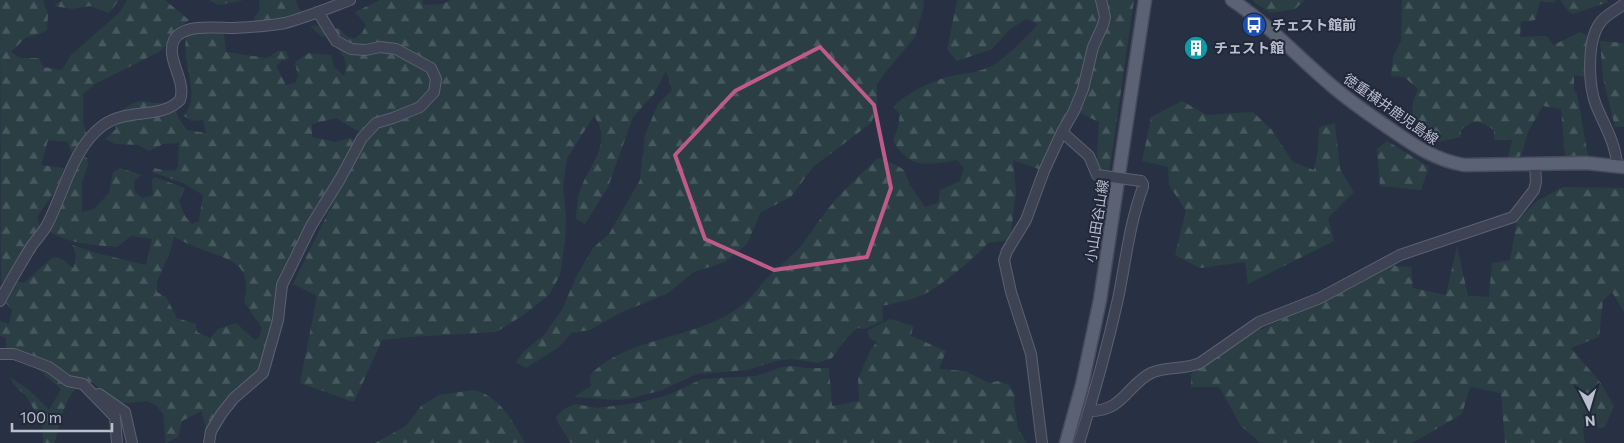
<svg xmlns="http://www.w3.org/2000/svg" width="1624" height="443" font-family="Commissioner,'Noto Sans JP',sans-serif">
<style>
.forest{fill:url(#forest-firs);fill-rule:evenodd}
.lines{fill:none;stroke-linecap:round;stroke-linejoin:round}
.minor-casing{stroke:#5b6170;stroke-width:12}
.major-casing{stroke:#464c5c;stroke-width:15}
.minor{stroke:#3d4353;stroke-width:10}
.major{stroke:#5b6273;stroke-width:12}
.minor-bridge-casing{stroke:#5b6170;stroke-width:12;stroke-linecap:butt}
.minor-bridge{stroke:#3d4353;stroke-width:10}
.marked{fill:none;stroke:#bf5b89;stroke-width:4;stroke-linejoin:round}
.labels{text-anchor:middle;stroke-width:4;stroke-linejoin:round;paint-order:stroke}
.poi-label{font-size:14px;font-weight:bold;fill:#babfcd;stroke:#212839;text-anchor:start}
.street-label{font-size:14px;fill:#babfcd;stroke:#212839}
</style>
<defs>
<pattern id="forest-firs" width="22" height="20" patternUnits="userSpaceOnUse" patternTransform="scale(1.25)"><rect width="22" height="20" fill="#2a3e44"/><path d="M5 1l3.5 6h-7zM16 11l3.5 6h-7z" fill="#47585e"/></pattern>
</defs>
<rect width="100%" height="100%" fill="#283143"/>
<g class="forest">
<path d="M 0,0 L 43,0 L 48,15 L 47,30 L 42,33 L 25,38 L 11,52 L 21,58 L 39,58 L 43,67 L 62,70 L 70,56 L 120,12 L 127,0 L 165,0 L 189,20 L 173,32 L 166,46 L 159,52 L 95,84 L 83,94 C 85,110 80,119 87,134 L 72,153 L 68,142 L 48,140 L 41,165 L 64,168 L 56,190 L 37,217 L 42,232 L 30,240 L 1,284 Z"/>
<path d="M 62,0 L 119,0 L 109,13 L 90,6 L 72,9 L 54,6 Z"/>
<path d="M 209,0 L 296,0 L 299,9 L 309,20 L 259,30 L 254,18 L 260,10 L 259,0 L 244,0 L 218,5 Z"/>
<path d="M 380,0 L 423,0 L 423,5 L 443,4 L 450,0 L 923,0 L 924,6 L 915,37 L 889,68 L 877,84 L 877,110 L 871,123 L 813,167 L 791,197 L 761,212 L 747,244 L 725,262 L 694,272 L 668,293 L 620,313 L 590,330 L 571,333 L 559,347 L 526,368 L 516,362 L 523,352 L 544,335 L 562,310 L 576,277 L 593,248 L 609,234 L 640,180 L 645,135 L 658,104 L 672,90 L 666,71 L 654,94 L 633,117 L 608,187 L 585,224 L 576,219 C 577,209 577,197 581,188 C 591,162 613,143 594,116 L 567,158 L 563,187 L 566,216 L 565,241 L 560,275 L 549,295 L 522,316 L 496,332 L 409,337 L 382,340 L 354,402 L 300,383 L 317,296 L 293,284 L 366,136 L 336,118 L 312,124 L 312,137 L 335,142 L 350,138 L 358,141 L 295,245 L 280,281 L 279,313 L 263,365 L 227,398 L 218,413 L 211,443 L 201,411 L 182,421 L 178,437 L 166,443 L 163,414 L 156,405 L 147,401 L 131,403 L 117,403 L 92,382 C 88,383 83,383 80,385 C 66,392 58,429 55,443 L 43,443 L 42,423 L 26,396 L 14,385 L 10,377 L 30,391 L 49,410 L 61,389 L 40,371 L 6,351 L 6,338 L 0,336 L 0,321 L 9,324 L 12,310 L 6,303 L 17,281 L 24,283 L 53,257 L 64,260 L 73,268 C 76,259 77,253 72,245 L 96,253 L 146,265 L 152,239 L 131,236 L 117,247 C 95,245 68,244 49,231 L 68,185 L 76,153 L 87,158 L 88,164 L 82,183 L 82,212 L 94,209 L 109,193 L 113,172 L 120,168 L 142,175 L 134,181 L 135,192 L 142,198 L 153,195 L 152,180 L 154,177 L 185,188 L 179,201 L 185,216 L 192,224 L 199,221 L 203,195 L 183,183 L 152,172 L 154,168 L 167,171 L 176,170 L 178,166 L 179,143 L 163,144 L 149,151 L 138,145 L 115,144 L 105,139 L 116,129 L 112,116 C 120,112 128,105 136,102 C 141,100 149,102 155,103 C 188,105 175,78 168,59 L 179,57 L 184,79 L 184,103 L 176,112 L 179,119 L 187,130 L 206,133 L 203,120 L 192,121 L 184,116 C 197,99 190,83 187,63 C 185,54 185,45 186,36 C 199,32 211,33 224,34 L 226,52 L 267,58 L 278,51 L 286,51 L 289,59 L 281,61 L 276,66 L 286,85 L 295,83 L 298,76 L 295,62 L 309,53 L 331,55 L 334,67 L 344,76 C 351,54 337,52 327,36 L 322,37 L 310,26 L 327,25 L 332,30 L 339,28 L 346,36 L 354,39 L 362,33 L 366,25 L 355,12 ZM 174,237 C 184,242 195,247 206,251 C 234,261 253,266 244,302 L 262,328 L 259,337 L 255,340 L 236,323 L 218,329 L 210,338 L 197,332 L 196,324 L 177,318 L 166,297 L 157,292 L 157,282 L 170,252 Z"/>
<path d="M 957,0 L 1134,0 L 1109,174 L 1098,172 L 1097,155 L 1099,122 L 1076,111 L 1041,170 L 1013,160 L 1016,192 L 1010,240 L 988,243 C 975,258 938,289 920,296 C 908,301 895,303 882,306 L 883,321 L 864,329 L 857,328 L 844,341 L 832,358 L 818,363 L 791,359 L 776,361 L 748,370 L 697,374 L 662,390 L 633,398 L 617,400 L 574,397 L 591,386 L 590,375 C 632,333 702,341 747,301 C 754,295 760,285 767,278 C 777,267 791,258 800,247 C 809,236 816,224 825,213 C 840,193 860,175 878,158 L 894,164 L 904,170 L 910,185 L 925,207 L 938,203 L 940,190 L 960,181 L 964,168 L 957,160 C 928,165 910,170 893,141 L 898,127 L 900,114 L 893,107 C 907,93 927,83 947,77 C 962,73 981,73 995,64 C 1007,56 1029,35 1038,24 L 1026,19 L 1009,30 L 992,49 L 957,61 L 947,50 Z"/>
<path d="M 1253,0 L 1305,0 L 1295,9 L 1271,13 L 1255,3 Z"/>
<path d="M 1402,0 L 1557,0 L 1553,3 L 1540,1 L 1535,20 L 1521,22 L 1520,37 L 1547,36 L 1553,45 L 1581,32 L 1595,41 L 1594,60 L 1598,87 L 1586,77 L 1574,75 L 1574,91 L 1577,93 L 1588,156 L 1565,157 L 1561,109 L 1543,106 L 1528,132 L 1522,153 L 1519,157 L 1508,157 L 1512,140 L 1494,140 L 1494,130 C 1479,121 1475,118 1461,130 L 1461,137 L 1433,143 L 1412,121 L 1413,102 L 1418,89 L 1404,77 L 1391,76 L 1393,57 L 1401,41 Z"/>
<path d="M 1560,0 L 1607,0 L 1608,2 L 1573,14 L 1569,12 Z"/>
<path d="M 1600,41 L 1624,43 L 1624,127 L 1615,127 L 1603,78 Z"/>
<path d="M 1182,101 L 1207,115 L 1253,112 L 1271,129 L 1293,162 L 1314,170 L 1318,150 L 1319,127 L 1335,123 L 1340,169 L 1354,192 L 1328,218 L 1334,241 L 1248,284 L 1245,262 L 1200,268 L 1175,255 L 1186,211 L 1169,185 L 1168,167 L 1142,161 L 1151,117 Z"/>
<path d="M 1387,141 L 1429,167 L 1421,190 L 1380,186 L 1377,149 Z"/>
<path d="M 1563,187 L 1624,188 L 1624,312 L 1612,292 L 1603,301 L 1599,337 L 1571,348 L 1600,382 L 1614,406 L 1605,427 L 1583,429 L 1585,443 L 1505,443 L 1501,393 L 1470,387 L 1462,414 L 1412,443 L 1261,443 L 1241,426 L 1219,387 L 1191,387 L 1191,374 L 1204,363 L 1256,332 L 1346,289 L 1385,265 L 1411,267 L 1413,288 L 1446,295 L 1457,246 L 1468,296 L 1489,297 L 1492,263 L 1510,260 L 1517,221 L 1537,201 Z"/>
<path d="M 890,319 L 913,326 L 911,336 L 946,351 L 939,369 L 965,371 L 989,383 L 998,381 L 1009,385 L 1015,395 L 1014,402 L 1018,429 L 1027,443 L 571,443 L 558,423 L 556,417 L 564,409 L 576,404 L 597,408 L 638,403 L 668,395 L 702,379 L 756,376 L 782,367 L 793,366 L 806,368 L 829,368 L 832,406 L 859,401 L 858,379 L 871,349 L 877,342 L 870,338 L 867,331 Z"/>
<path d="M 473,390 C 499,395 513,421 525,443 L 375,443 L 406,426 L 421,406 L 439,395 Z"/>
</g>
<g class="lines">
<g class="minor-casing">
<g id="minor">
<path d="M 1062,132 L 1089,156 L 1097,175"/>
<path d="M 1617,166 C 1616,143 1604,125 1596,105 C 1588,85 1587,40 1600,23 C 1605,15 1617,10 1624,4"/>
<path d="M 0,301 C 9,283 20,265 31,247 C 36,239 44,232 48,223 C 64,192 73,148 102,126 C 128,107 160,120 180,100 C 187,80 165,59 174,40 C 183,23 218,28 235,28 C 251,27 269,26 285,23 C 307,17 329,8 350,0"/>
<path d="M 0,354 L 14,354 L 49,367 L 68,381 L 83,384 L 115,417 L 117,443"/>
<path d="M 99,394 L 125,412 L 132,443"/>
<path d="M 1089,411 C 1123,412 1128,384 1151,373 C 1166,366 1184,370 1200,363 L 1259,322 L 1320,298 L 1400,255 L 1513,217 L 1534,190 L 1536,182 L 1535,164"/>
<path d="M 209,443 L 211,431 L 222,413 L 234,398 L 263,373 L 278,320 L 282,285 L 311,226 L 340,179 L 362,138 L 376,123 L 393,118 L 420,107 L 434,92 L 436,79 L 431,68 L 396,49 L 380,47 L 366,50 L 351,49 L 336,41 L 318,12"/>
<path d="M 1042,443 L 1031,354 L 1011,292 L 1004,260 L 1007,251 L 1026,220 L 1044,171 L 1062,132 L 1074,111 L 1083,89 L 1093,47 L 1103,25 L 1105,17 L 1101,0"/>
<path d="M 1079,443 C 1094,395 1107,348 1118,299 C 1126,260 1129,225 1143,187 L 1143,184 L 1141,181"/>
</g>
</g>
<g class="major-casing">
<g id="major">
<path d="M 1232,0 C 1268,24 1298,57 1331,85 C 1348,100 1367,113 1386,126 C 1412,144 1432,159 1464,165 L 1586,163 L 1624,167"/>
<path d="M 1066,443 L 1082,385 L 1100,300 L 1145,0"/>
</g>
</g>
<use href="#minor" class="minor"/>
<use href="#major" class="major"/>
<g class="minor-bridge-casing">
<path id="minor-bridge" d="M 1097,175 L 1141,181"/>
</g>
<use href="#minor-bridge" class="minor-bridge"/>
</g>
<path class="marked" d="M 820,47 L 874,105 L 891,188 L 867,257 L 774,270 L 705,239 L 675,155 L 735,91 Z"/>
<defs>
<g id="bus-disc" transform="scale(1.25)"><circle r="9.5" fill="#1a4fb4" stroke="#212839"/><path d="M-5-6H5V4H4V6H2V4H-2V6H-4V4H-5ZM-3.5-4V0h7V-4ZM-3.5 1.2v1.5H-2V1.2ZM2 1.2v1.5H3.5V1.2Z" fill="#fff"/></g>
<g id="building-disc" transform="scale(1.25)"><circle r="9.5" fill="#0f9aa8" stroke="#212839"/><path d="M-4-6H4V6H1V3H-1V6H-4ZM-2.5-4.3h1.7v1.8h-1.7ZM.8-4.3h1.7v1.8H.8ZM-2.5-1h1.7V.8h-1.7ZM.8-1h1.7V.8H.8Z" fill="#fff"/></g>
</defs>
<g fill-rule="evenodd">
<use href="#bus-disc" x="1254" y="25"/>
<use href="#building-disc" x="1196" y="48"/>
</g>
<g class="labels">
<g class="poi-label">
<text x="1272" y="30">チェスト館前</text>
<text x="1214" y="53">チェスト館</text>
</g>
<g class="street-label">
<text transform="translate(1391 109) rotate(35)" y="5">徳重横井鹿児島線</text>
<text transform="translate(1097 221) rotate(-81)" y="5">小山田谷山線</text>
</g>
</g>
<g transform="translate(1589 408) rotate(175)" stroke="#212839" stroke-width="4" paint-order="stroke">
<path d="M0-4L9 19L0 12L-9 19Z" fill="#babfcd"/>
<text y="-8" font-size="14" font-weight="bold" text-anchor="middle" fill="#babfcd">N</text>
</g>
<path d="M12 423v8h100v-8" fill="none" stroke="#babfcd" stroke-width="2.5"/>
<text x="20" y="423" font-size="15" fill="#babfcd" stroke="#212839" stroke-width="4" paint-order="stroke">100 m</text>
</svg>
